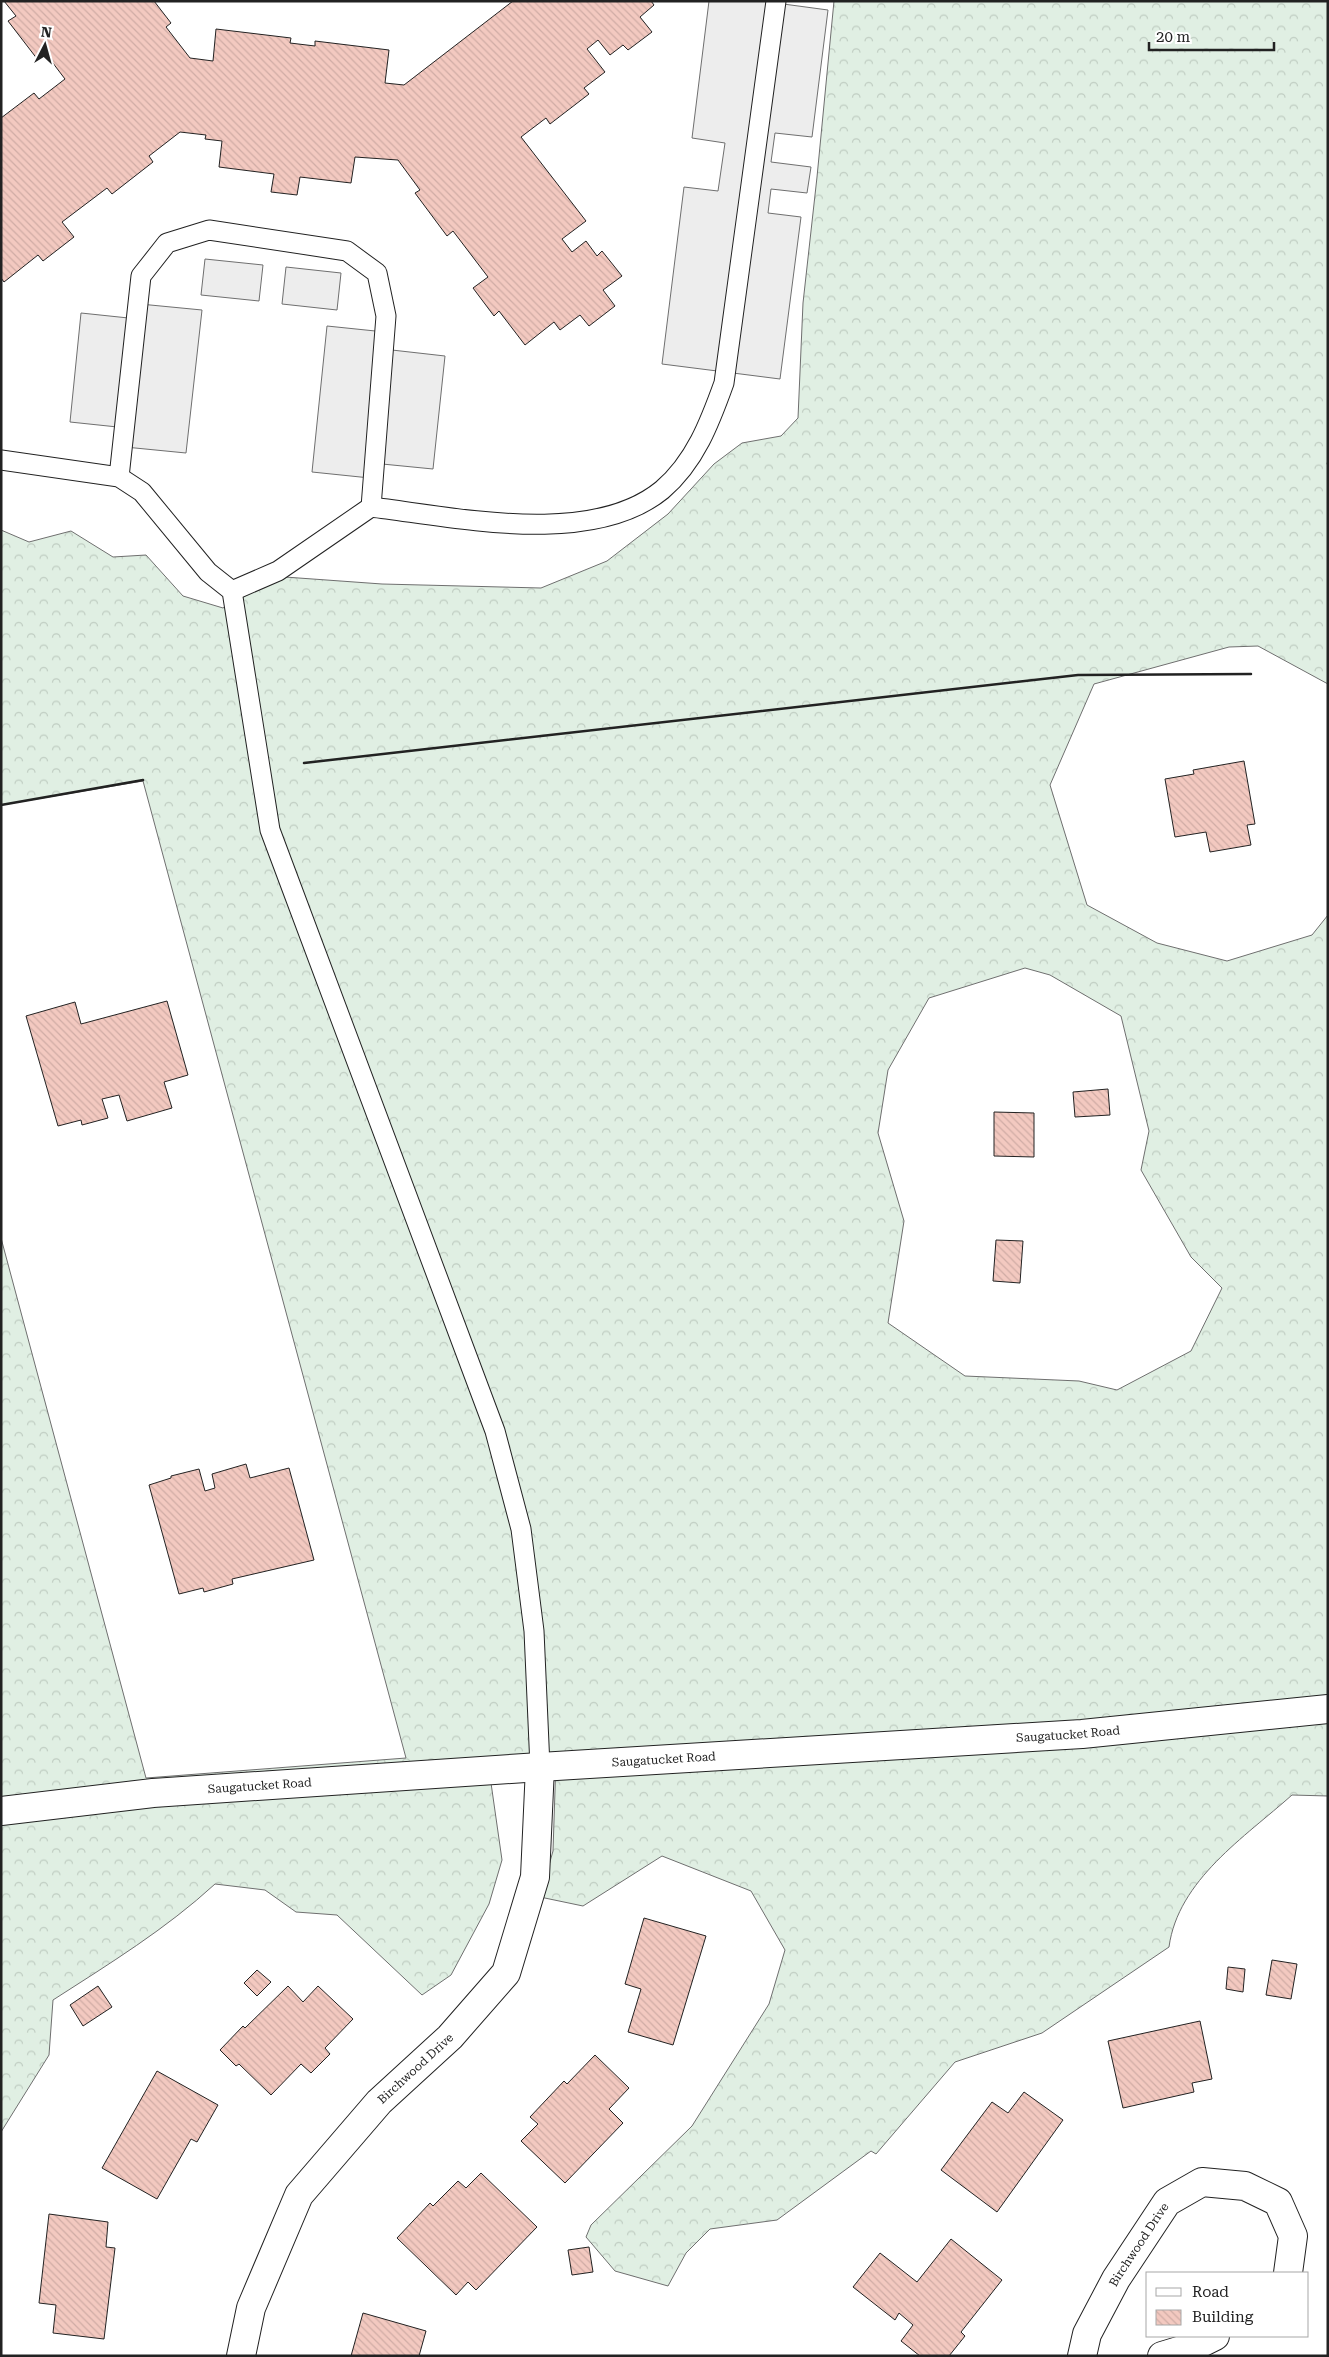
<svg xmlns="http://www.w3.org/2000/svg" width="1329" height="2357" font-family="'Roboto Serif',serif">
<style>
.forest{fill:url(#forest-crowns);stroke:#6f6f6f;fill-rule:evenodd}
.parking{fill:#ededed;stroke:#6f6f6f}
.building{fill:url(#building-back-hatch);stroke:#222}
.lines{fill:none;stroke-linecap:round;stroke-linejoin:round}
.lane-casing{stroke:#222;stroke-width:21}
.street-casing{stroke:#222;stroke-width:30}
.secondary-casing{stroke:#222;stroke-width:30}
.lane{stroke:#fff;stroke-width:19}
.street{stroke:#fff;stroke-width:28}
.secondary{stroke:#fff;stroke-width:28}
.wall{stroke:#222;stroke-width:2.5}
.labels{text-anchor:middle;stroke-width:4;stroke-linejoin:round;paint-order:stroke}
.street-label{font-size:12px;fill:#222;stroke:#fff}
</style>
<defs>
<pattern id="forest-crowns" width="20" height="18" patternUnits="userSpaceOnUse" patternTransform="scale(1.25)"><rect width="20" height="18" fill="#e0efe3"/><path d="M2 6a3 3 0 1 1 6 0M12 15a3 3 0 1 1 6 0" fill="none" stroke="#c0cdc2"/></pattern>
<pattern id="building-back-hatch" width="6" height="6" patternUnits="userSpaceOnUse" patternTransform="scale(1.25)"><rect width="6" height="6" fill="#f3c9c0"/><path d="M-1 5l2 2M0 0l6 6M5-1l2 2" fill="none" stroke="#d0aca5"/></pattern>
</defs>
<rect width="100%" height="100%" fill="#fff"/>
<path class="forest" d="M 834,1 L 1328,1 L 1328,684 L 1258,646 L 1229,647 L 1094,684 L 1050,785 L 1087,905 L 1157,943 L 1227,961 L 1312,935 L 1328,915 L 1328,1796 L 1292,1795 C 1245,1837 1178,1880 1169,1947 L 1042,2033 L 955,2062 L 876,2154 L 871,2151 L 777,2220 L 710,2229 L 686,2253 L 668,2286 L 615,2271 L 586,2237 L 591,2225 L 692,2126 L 769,2004 L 785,1950 L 751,1891 L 662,1856 L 583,1906 L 540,1897 L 553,1851 L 556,1760 L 489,1769 L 502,1860 L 489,1904 L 451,1975 L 422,1995 L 337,1915 L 296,1912 L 265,1890 L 215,1884 C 166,1929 109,1964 53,2000 L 49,2055 L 1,2132 L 1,1238 L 146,1778 L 406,1758 L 143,781 L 1,805 L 1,530 L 29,542 L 71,531 L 113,557 L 146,555 L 183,596 L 223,608 L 271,576 L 382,584 L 541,588 L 607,561 L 668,514 L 714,464 L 742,443 L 781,436 L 798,418 L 803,303 L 817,177 ZM 1025,968 L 1050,975 L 1121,1016 L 1149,1131 L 1141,1170 L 1191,1257 L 1222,1288 L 1191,1351 L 1117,1390 L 1079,1381 L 965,1376 L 888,1323 L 904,1221 L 878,1133 L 888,1070 L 929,998 Z"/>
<g class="parking">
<path d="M 709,1 L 761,1 L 828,10 L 812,137 L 775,133 L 771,162 L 811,167 L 807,193 L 771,189 L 768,213 L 801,217 L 780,379 L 662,364 L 684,187 L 718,191 L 725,143 L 692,138 Z"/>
<path d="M 205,259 L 263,265 L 259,301 L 201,295 Z"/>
<path d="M 286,267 L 341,273 L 337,310 L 282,304 Z"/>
<path d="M 140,304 L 202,310 L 186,453 L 125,447 L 127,428 L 70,422 L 81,313 L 138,319 Z"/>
<path d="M 327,326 L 385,332 L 383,349 L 445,356 L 433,469 L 372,463 L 370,478 L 312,472 Z"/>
</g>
<g class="building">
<path d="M 4,1 L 154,1 L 171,23 L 166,27 L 190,58 L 213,61 L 216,29 L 291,38 L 290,43 L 315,46 L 315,41 L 389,50 L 385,83 L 404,85 L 513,1 L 651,1 L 654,5 L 640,17 L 652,32 L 628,50 L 623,45 L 610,55 L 598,40 L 587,49 L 605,72 L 584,88 L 589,94 L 550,124 L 546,118 L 521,137 L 586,221 L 562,239 L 572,252 L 586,241 L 597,256 L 602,251 L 622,276 L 603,290 L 615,306 L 589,326 L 580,315 L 560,330 L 554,322 L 525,345 L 499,311 L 494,316 L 473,288 L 488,277 L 453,231 L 447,236 L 415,193 L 420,190 L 398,160 L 355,157 L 351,183 L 300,177 L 297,195 L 271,192 L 274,174 L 219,167 L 222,141 L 205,139 L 206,135 L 180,132 L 149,156 L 153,162 L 112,194 L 107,188 L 62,222 L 74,237 L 43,261 L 38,255 L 4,282 L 1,278 L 1,118 L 34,93 L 39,99 L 65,79 L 46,54 L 38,60 L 8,21 L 16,16 Z"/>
<path d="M 1244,761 L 1255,824 L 1247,825 L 1251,845 L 1210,852 L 1206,832 L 1175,837 L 1165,779 L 1194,774 L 1193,770 Z"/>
<path d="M 167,1001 L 188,1075 L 164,1082 L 172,1108 L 127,1121 L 119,1095 L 102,1099 L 108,1118 L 82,1125 L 81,1120 L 58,1126 L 26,1016 L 75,1002 L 81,1024 Z"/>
<path d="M 1108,1089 L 1110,1115 L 1075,1117 L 1073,1092 Z"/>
<path d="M 994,1112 L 1034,1113 L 1034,1157 L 994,1156 Z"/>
<path d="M 996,1240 L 1023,1241 L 1020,1283 L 993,1281 Z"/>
<path d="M 246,1464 L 250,1478 L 289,1468 L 314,1560 L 232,1579 L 233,1584 L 204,1592 L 203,1588 L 179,1594 L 149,1485 L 171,1478 L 171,1476 L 199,1469 L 205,1491 L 215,1488 L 212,1474 Z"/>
<path d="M 644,1918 L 706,1936 L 673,2045 L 628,2032 L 641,1989 L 625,1984 Z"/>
<path d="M 1272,1960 L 1297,1964 L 1291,1999 L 1266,1995 Z"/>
<path d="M 1228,1967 L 1245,1969 L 1243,1992 L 1226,1989 Z"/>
<path d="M 257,1970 L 271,1982 L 257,1996 L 244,1983 Z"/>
<path d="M 98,1986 L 112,2007 L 83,2026 L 70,2005 Z"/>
<path d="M 288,1986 L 303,2002 L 318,1986 L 353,2019 L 325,2048 L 330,2054 L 311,2073 L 301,2064 L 271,2095 L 239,2064 L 236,2066 L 220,2050 L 243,2026 L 245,2028 Z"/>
<path d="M 1200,2021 L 1212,2079 L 1192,2083 L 1194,2092 L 1123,2108 L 1108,2041 Z"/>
<path d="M 595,2055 L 629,2088 L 609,2109 L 623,2123 L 565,2183 L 521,2141 L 538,2124 L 530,2117 L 564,2081 L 567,2084 Z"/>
<path d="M 157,2071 L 218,2105 L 197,2142 L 191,2139 L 157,2199 L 102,2168 Z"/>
<path d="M 1024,2092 L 1063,2120 L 997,2212 L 941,2170 L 992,2102 L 1008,2113 Z"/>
<path d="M 481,2173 L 537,2227 L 476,2290 L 468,2282 L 456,2295 L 397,2238 L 430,2203 L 433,2206 L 458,2181 L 466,2188 Z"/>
<path d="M 49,2214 L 108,2222 L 106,2247 L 115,2248 L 104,2339 L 53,2333 L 56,2305 L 39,2303 Z"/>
<path d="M 951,2239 L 1002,2280 L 961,2332 L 965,2336 L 949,2356 L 920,2356 L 901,2341 L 913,2325 L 899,2313 L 895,2320 L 853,2287 L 880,2253 L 917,2282 Z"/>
<path d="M 589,2247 L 593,2272 L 572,2275 L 568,2250 Z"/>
<path d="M 363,2313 L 426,2331 L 419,2356 L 351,2356 Z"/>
</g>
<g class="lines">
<g class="lane-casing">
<g id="lane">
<path d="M 1,460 L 119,477 L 142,492 L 208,572 L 232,591 L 270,830 L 495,1431 L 521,1529 L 534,1631 L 540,1767"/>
<path d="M 119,477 L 141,276 L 167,243 L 209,230 L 347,251 L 377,273 L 386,316 L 371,507 L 278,571 L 232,591"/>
<path d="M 371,507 C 455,517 591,548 662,490 C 695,462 710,422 724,383 L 776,1"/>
</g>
</g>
<g class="street-casing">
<g id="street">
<path id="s1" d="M 241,2356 L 251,2308 L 299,2195 L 379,2102 L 450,2037 L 506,1973 L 535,1877 L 540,1767"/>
<path id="s2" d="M 1082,2356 L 1087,2334 L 1116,2279 L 1167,2202 L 1202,2182 L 1245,2186 L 1278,2202 L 1293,2236 L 1288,2273"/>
<path d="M 1162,2356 L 1195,2346 L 1215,2336"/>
</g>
</g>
<g class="secondary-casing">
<g id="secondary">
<path id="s3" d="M 1,1811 L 153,1793 L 540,1767 L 1082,1734 L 1328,1709"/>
</g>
</g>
<use href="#lane" class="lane"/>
<use href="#street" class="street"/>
<use href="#secondary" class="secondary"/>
<g class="wall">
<path d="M 1328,463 L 1328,464"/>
<path d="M 304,763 L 1078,675 L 1251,674"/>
<path d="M 1,805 L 143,780"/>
</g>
</g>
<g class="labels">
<g class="street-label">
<text dy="4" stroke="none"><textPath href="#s3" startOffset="1070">Saugatucket Road</textPath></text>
<text dy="4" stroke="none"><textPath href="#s3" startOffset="665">Saugatucket Road</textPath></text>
<text dy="4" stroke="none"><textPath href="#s3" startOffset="260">Saugatucket Road</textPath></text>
<text dy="4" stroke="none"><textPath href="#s1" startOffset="344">Birchwood Drive</textPath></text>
<text dy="4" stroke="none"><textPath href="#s2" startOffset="126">Birchwood Drive</textPath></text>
</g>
</g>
<rect width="1329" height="2357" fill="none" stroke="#222222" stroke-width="5"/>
<rect x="1146" y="2272" width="162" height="65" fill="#ffffff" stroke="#a7a7a7"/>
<rect x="1156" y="2288" width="25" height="8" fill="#ffffff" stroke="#a7a7a7"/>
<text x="1192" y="2297" font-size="15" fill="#222222">Road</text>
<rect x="1156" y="2310" width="25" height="15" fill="url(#building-back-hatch)" stroke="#a7a7a7"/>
<text x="1192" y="2322" font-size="15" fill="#222222">Building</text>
<g transform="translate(45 45) rotate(6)" stroke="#ffffff" stroke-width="4" paint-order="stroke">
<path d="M0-4L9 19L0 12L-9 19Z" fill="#222222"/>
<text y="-8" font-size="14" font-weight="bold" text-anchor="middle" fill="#222222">N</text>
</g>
<path d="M1149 42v8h125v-8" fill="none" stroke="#222222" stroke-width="2.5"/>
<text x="1156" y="42" font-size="15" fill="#222222" stroke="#ffffff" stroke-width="4" paint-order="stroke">20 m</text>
</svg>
